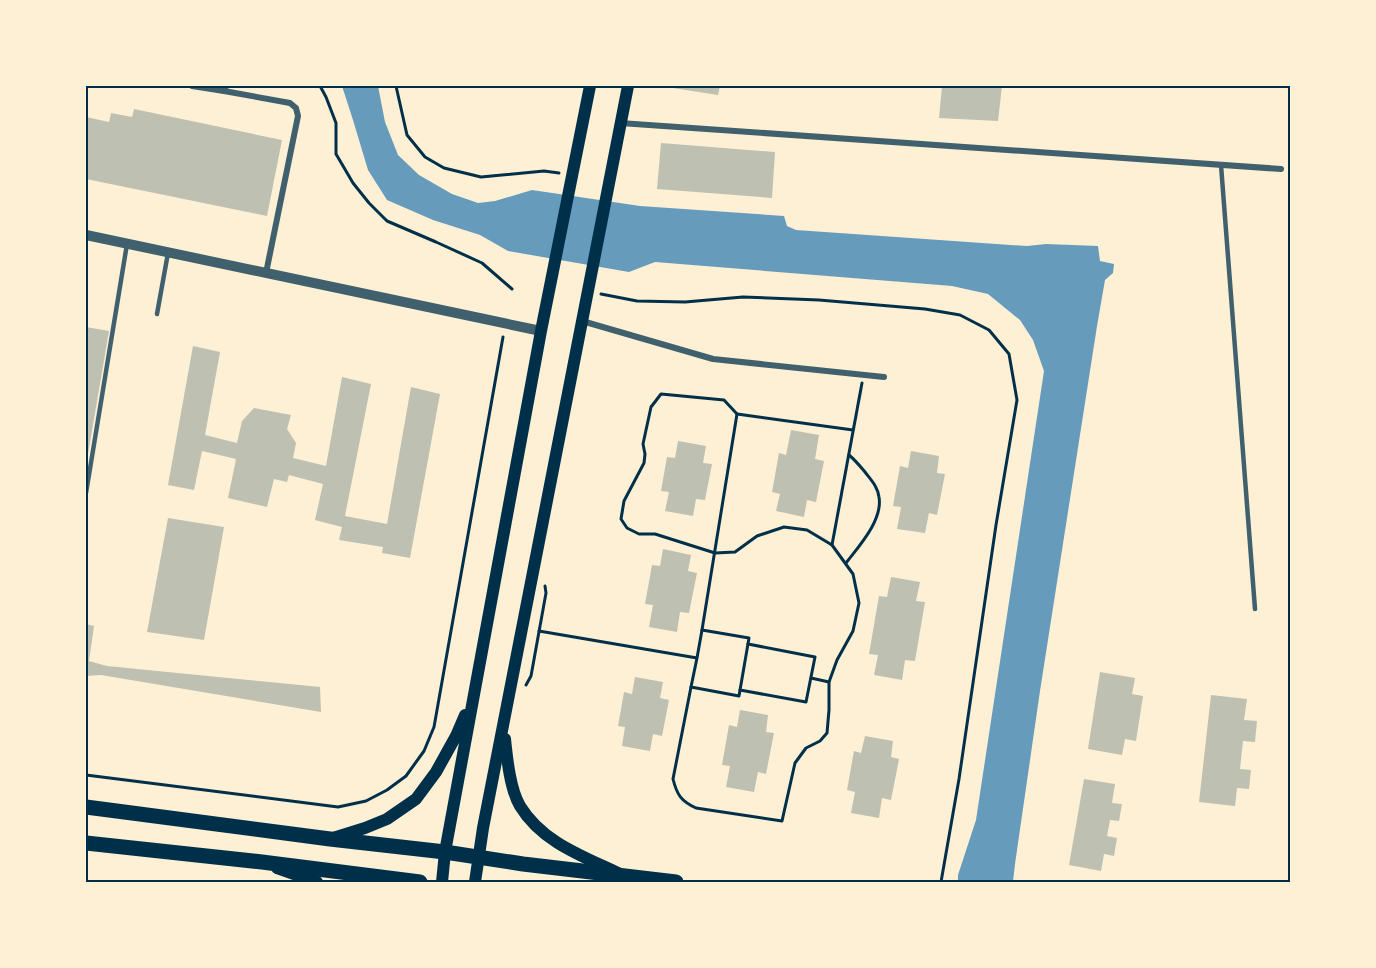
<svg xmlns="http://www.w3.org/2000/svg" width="1376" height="968" font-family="'IBM Plex Serif',serif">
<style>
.water{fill:#669bbc}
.building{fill:#bec0b2}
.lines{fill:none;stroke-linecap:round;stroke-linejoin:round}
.path{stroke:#003049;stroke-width:3}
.service{stroke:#3f606c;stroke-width:4.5}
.minor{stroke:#3f606c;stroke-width:6}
.tertiary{stroke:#3f606c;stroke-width:10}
.secondary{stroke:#003049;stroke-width:12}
.primary{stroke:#003049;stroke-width:15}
.neatline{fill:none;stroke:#003049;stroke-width:2}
</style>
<rect width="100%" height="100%" fill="#fdf0d5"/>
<path class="water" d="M 342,86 L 378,86 L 385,122 L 398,155 L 419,175 L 452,194 L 478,203 L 495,201 L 532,190 L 640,206 L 784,216 L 787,226 L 796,230 L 1027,246 L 1046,244 L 1098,246 L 1100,261 L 1114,264 L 1113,273 L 1105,280 L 1097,326 L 1040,691 L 1015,864 L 1013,882 L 958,882 L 958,875 L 976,820 L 1044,371 L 1033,340 L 1020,320 L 988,294 L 952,286 L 655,262 L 629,272 L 508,251 L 480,235 L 433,220 L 387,200 L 368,170 L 353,120 Z"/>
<g class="building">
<path d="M 674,86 L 720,86 L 718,95 L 673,88 Z"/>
<path d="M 942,86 L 1002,86 L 998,121 L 939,118 Z"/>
<path d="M 134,109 L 282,140 L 267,216 L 86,179 L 86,117 L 109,122 L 111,113 L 132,117 Z"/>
<path d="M 661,143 L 775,152 L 772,198 L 657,189 Z"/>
<path d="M 86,327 L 109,331 L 87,460 L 86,460 Z"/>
<path d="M 193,346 L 220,352 L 205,435 L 237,443 L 242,421 L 254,408 L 291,415 L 287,429 L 296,443 L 293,458 L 326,466 L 342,377 L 371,384 L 345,516 L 387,524 L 411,387 L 440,394 L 410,558 L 382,553 L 383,547 L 339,540 L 342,527 L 315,520 L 323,484 L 289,475 L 287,482 L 274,479 L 267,507 L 228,498 L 236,459 L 202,451 L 194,490 L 168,485 Z"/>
<path d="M 791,430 L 819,435 L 815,459 L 824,461 L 816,502 L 807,500 L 804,517 L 776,511 L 780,494 L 772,492 L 779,453 L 786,455 Z"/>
<path d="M 678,441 L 706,446 L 703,463 L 712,464 L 705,500 L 696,499 L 693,516 L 665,511 L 669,492 L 661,491 L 667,457 L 675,458 Z"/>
<path d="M 911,451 L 939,456 L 937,473 L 945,474 L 937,515 L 929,513 L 925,533 L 897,529 L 901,507 L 893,506 L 900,466 L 908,468 Z"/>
<path d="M 168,518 L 224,527 L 204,640 L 147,632 Z"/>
<path d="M 663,549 L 691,555 L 688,571 L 697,573 L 689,613 L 680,612 L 677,632 L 649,627 L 653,605 L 645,604 L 652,565 L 660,566 Z"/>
<path d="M 891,577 L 920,582 L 916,601 L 925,602 L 915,661 L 905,660 L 902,680 L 874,675 L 878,655 L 869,654 L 879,596 L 887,597 Z"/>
<path d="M 86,624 L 94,626 L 89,661 L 107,666 L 320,687 L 321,712 L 101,675 L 86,676 Z"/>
<path d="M 1100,672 L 1135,678 L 1132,694 L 1143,696 L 1136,741 L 1125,739 L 1122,755 L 1088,749 Z"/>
<path d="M 635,677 L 663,682 L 660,698 L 669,700 L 662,736 L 653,734 L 650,751 L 622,746 L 625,727 L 618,726 L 624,692 L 632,694 Z"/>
<path d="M 1211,695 L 1247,699 L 1244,720 L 1257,721 L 1255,742 L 1243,741 L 1240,769 L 1251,770 L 1249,789 L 1237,788 L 1235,806 L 1199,802 Z"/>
<path d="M 740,710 L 768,715 L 766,732 L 774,733 L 766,774 L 758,772 L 754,792 L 726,787 L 730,766 L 722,765 L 729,725 L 737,727 Z"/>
<path d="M 865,736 L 893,741 L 891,757 L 899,759 L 891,800 L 882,798 L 879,818 L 851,813 L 855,792 L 847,790 L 854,751 L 861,753 Z"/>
<path d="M 1084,779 L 1115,784 L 1112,803 L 1122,804 L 1119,821 L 1110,820 L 1107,836 L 1117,838 L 1114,856 L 1104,854 L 1101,871 L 1069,865 Z"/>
</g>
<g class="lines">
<g class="path">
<path d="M 320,86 L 326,97 L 336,123 L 336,154 L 353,183 L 369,203 L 387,221 L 436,242 L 482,263 L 512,289"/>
<path d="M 396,86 L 407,135 L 425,157 L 444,168 L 481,177 L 544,171 L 559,173"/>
<path d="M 601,294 L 637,301 L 685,302 L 743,297 L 819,300 L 925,309 L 960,315 L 989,330 L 1009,354 L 1017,400 L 996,525 L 959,779 L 941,882"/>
<path d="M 832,545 L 862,383"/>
<path d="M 846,563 C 859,546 883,520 879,497 C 878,487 871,480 865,472 C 860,466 855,460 849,455"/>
<path d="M 702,630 L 737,414 L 853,430"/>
<path d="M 539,631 L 697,658 L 691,687 L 739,696 L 749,638 L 702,630 L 697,658"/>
<path d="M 811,678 L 829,682"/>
<path d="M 526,685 L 531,676 L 546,593 L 545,586"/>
<path d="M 691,687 L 673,779 C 677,795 681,801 696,808 L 782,821 L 795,763 L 806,748 L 820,741 L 827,733 L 829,710 L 829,682 L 837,660 L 853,631 L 859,603 L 853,574 L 832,545 L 807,530 L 784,527 L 757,536 L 735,552 L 715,553 L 655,534 L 639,534 L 627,528 L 621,519 L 624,501 L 644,463 L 645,454 L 643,444 L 651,407 L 661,394 L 724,400 L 737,414"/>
<path d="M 740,690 L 806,702 L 815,657 L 748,644"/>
<path d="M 86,775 L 338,807 L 366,801 L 387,790 L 406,776 L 424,751 L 434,727 L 503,337"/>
</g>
<g class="service">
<path d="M 1221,165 L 1255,609"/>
<path d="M 157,314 L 168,253"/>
<path d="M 86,493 L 127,244"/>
</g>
<g class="minor">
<path d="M 192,86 L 224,91"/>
<path d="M 226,86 L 224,91 L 290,103 L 296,108 L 298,116 L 266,273"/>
<path d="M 620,123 L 1281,169"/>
<path d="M 582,321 L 713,359 L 884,377"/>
</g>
<path class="tertiary" d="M 86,235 L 541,331"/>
<g class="secondary">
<path d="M 505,739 C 507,758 510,789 520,806 C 542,842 582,856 618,873"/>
<path d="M 333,838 L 365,828 L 387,819 L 416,799 L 436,772 L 456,736 L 465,715"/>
<path d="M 277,868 L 317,882"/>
<path d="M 442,882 L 445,852 L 541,331 L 590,86"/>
<path d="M 475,882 L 483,828 L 628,86"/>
</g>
<g class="primary">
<path d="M 86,807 L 330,839 L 445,852 L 523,864 L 676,882"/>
<path d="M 86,843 L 262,862 L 420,882"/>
</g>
</g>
<rect width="1376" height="968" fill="none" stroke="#fdf0d5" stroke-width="174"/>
<rect x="87" y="87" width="1202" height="794" class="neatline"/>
</svg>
